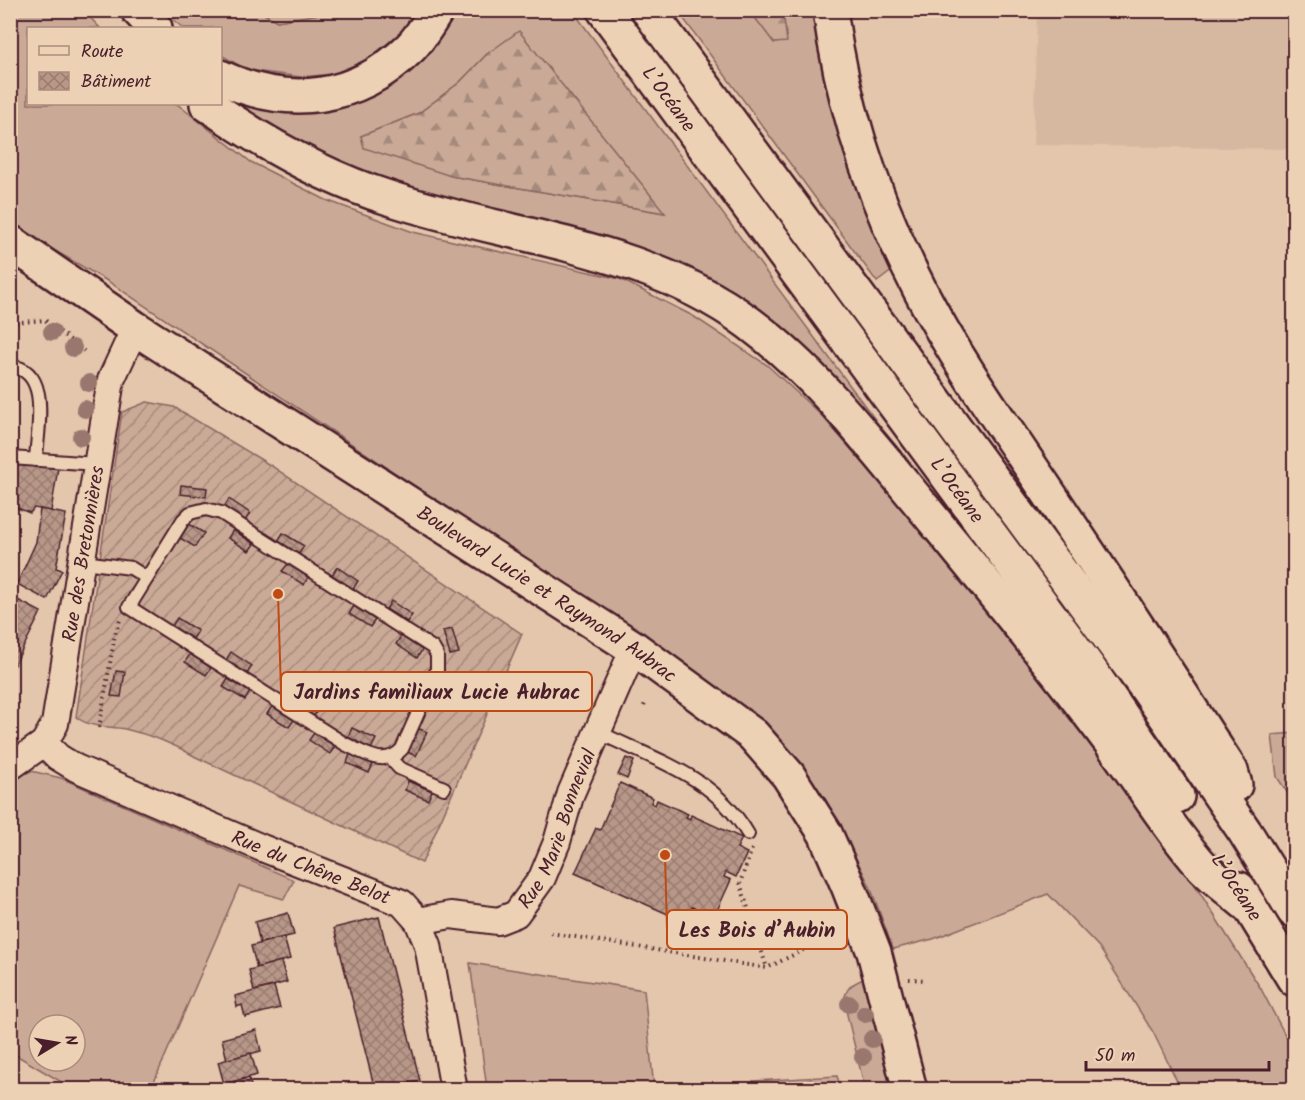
<svg xmlns="http://www.w3.org/2000/svg" width="1305" height="1100" font-family="Kalam,sans-serif">
<style>
.built{fill:#d6b8a1}
.grass{fill:#caaa96;stroke:#8a6460;stroke-width:1.5;fill-rule:evenodd}
.forest{fill:url(#forest-firs);stroke:#8a6460;stroke-width:1.5}
.garden{fill:url(#garden-furrows);stroke:#8a6460;stroke-width:1.5}
.building{fill:url(#building-cross-hatch);stroke:#4a1f2b;stroke-width:1.5}
.lines{fill:none;stroke-linecap:round;stroke-linejoin:round}
.lane-casing{stroke:#4a1f2b;stroke-width:16}
.street-casing{stroke:#4a1f2b;stroke-width:30}
.secondary-casing{stroke:#4a1f2b;stroke-width:38}
.highway-casing{stroke:#4a1f2b;stroke-width:38}
.path{stroke:#4a1f2b;stroke-width:4;stroke-dasharray:1.5 4.5;stroke-linecap:butt}
.lane{stroke:#edd1b4;stroke-width:12}
.street{stroke:#edd1b4;stroke-width:26}
.secondary{stroke:#edd1b4;stroke-width:33}
.highway{stroke:#edd1b4;stroke-width:33}
.tree{fill:#99766e}
.labels{text-anchor:middle;stroke-width:4.5;stroke-linejoin:round;paint-order:stroke}
.street-label{font-size:20px;fill:#4a1f2b;stroke:#edd1b4}
.leader{fill:none;stroke:#c04a14;stroke-width:2}
.callout-dot{fill:#c04a14;stroke:#edd1b4;stroke-width:2}
.callout{fill:#edd1b4;stroke:#c04a14;stroke-width:2}
.callout-label{font-size:21px;text-anchor:middle;font-weight:bold;fill:#4a1f2b}
</style>
<defs>
<pattern id="forest-firs" width="22" height="20" patternUnits="userSpaceOnUse" patternTransform="scale(1.5)"><rect width="22" height="20" fill="#caaa96"/><path d="M5 1l3.5 6h-7zM16 11l3.5 6h-7z" fill="#a68a7b"/></pattern>
<pattern id="garden-furrows" width="10" height="10" patternUnits="userSpaceOnUse" patternTransform="scale(1.5)"><rect width="10" height="10" fill="#caaa96"/><path d="M-1 1l2-2M0 10L10 0M9 11l2-2" fill="none" stroke="#a68a7b"/></pattern>
<pattern id="building-cross-hatch" width="8" height="8" patternUnits="userSpaceOnUse" patternTransform="scale(1.5)"><rect width="8" height="8" fill="#b89788"/><path d="M0 0l8 8M0 8l8-8" fill="none" stroke="#987b6f"/></pattern>
</defs>
<rect width="100%" height="100%" fill="#e3c6ac"/>
<filter id="ink" filterUnits="userSpaceOnUse"><feTurbulence type="fractalNoise" baseFrequency=".0167" numOctaves="2"/><feDisplacementMap in="SourceGraphic" scale="12" xChannelSelector="R" yChannelSelector="G"/><feConvolveMatrix kernelMatrix="1 2 1 2 8 2 1 2 1" color-interpolation-filters="sRGB"/></filter>
<g filter="url(#ink)">
<path class="built" d="M 1037,11 L 1294,11 L 1294,149 L 1033,145 Z"/>
<g class="grass">
<path d="M 11,11 L 84,11 L 100,28 L 28,28 L 28,104 L 177,104 L 251,162 L 326,200 L 413,232 L 620,279 L 693,316 L 767,365 L 822,416 L 884,487 L 977,599 L 1179,860 L 1261,989 L 1294,1052 L 1294,1089 L 1181,1089 L 1153,1032 L 1099,947 L 1048,894 L 933,939 L 893,949 L 870,886 L 826,800 L 782,741 L 713,685 L 109,282 L 11,225 Z"/>
<path d="M 163,11 L 259,11 L 277,21 L 337,11 L 417,11 L 405,29 L 368,59 L 333,74 L 301,77 L 247,70 L 221,55 L 220,28 L 183,28 Z"/>
<path d="M 447,11 L 573,11 L 919,479 L 779,333 L 361,180 L 230,109 L 220,87 L 332,104 ZM 487,54 L 664,213 L 451,176 L 361,136 L 419,113 L 460,82 Z"/>
<path d="M 678,11 L 750,11 L 775,43 L 786,41 L 783,11 L 820,11 L 897,267 L 877,282 Z"/>
<path d="M 1294,733 L 1294,803 L 1277,777 L 1272,735 Z"/>
<path d="M 31,771 L 61,778 L 294,880 L 284,899 L 239,886 L 154,1082 L 153,1089 L 73,1089 L 11,1052 L 10,779 ZM 39,1025 L 75,1025 L 75,1061 L 39,1061 Z"/>
<path d="M 470,963 L 644,990 L 654,1089 L 487,1089 Z"/>
<path d="M 870,976 L 898,1089 L 865,1089 L 844,1002 C 846,984 855,983 870,976 Z"/>
<path d="M 837,1076 L 841,1089 L 754,1089 L 753,1081 Z"/>
</g>
<g class="forest">
<path d="M 259,11 L 337,11 L 277,21 Z"/>
<path d="M 750,11 L 783,11 L 787,42 L 774,43 Z"/>
<path d="M 519,31 L 665,213 L 451,176 L 364,148 L 361,136 L 419,113 L 460,82 L 487,54 Z"/>
</g>
<path class="garden" d="M 147,402 L 174,407 L 273,467 L 522,634 L 422,863 L 196,757 C 174,744 151,735 125,729 C 108,726 90,728 76,717 L 122,412 Z"/>
<g class="building">
<path d="M 10,464 L 58,468 L 51,511 L 34,508 L 30,513 L 10,505 Z"/>
<path d="M 181,485 L 207,488 L 206,497 L 180,494 Z"/>
<path d="M 229,499 L 250,513 L 245,521 L 224,507 Z"/>
<path d="M 40,509 L 66,514 L 56,568 L 62,570 L 47,600 L 17,584 L 36,542 Z"/>
<path d="M 189,524 L 204,533 L 195,547 L 180,538 Z"/>
<path d="M 233,530 L 254,544 L 249,551 L 228,538 Z"/>
<path d="M 283,533 L 304,546 L 299,554 L 278,541 Z"/>
<path d="M 288,564 L 308,577 L 304,585 L 282,571 Z"/>
<path d="M 337,567 L 358,581 L 353,589 L 332,575 Z"/>
<path d="M 10,596 L 41,612 L 10,674 Z"/>
<path d="M 391,601 L 412,615 L 407,622 L 386,609 Z"/>
<path d="M 354,606 L 375,620 L 370,627 L 349,614 Z"/>
<path d="M 177,618 L 198,631 L 193,639 L 172,626 Z"/>
<path d="M 452,629 L 459,653 L 450,655 L 443,631 Z"/>
<path d="M 401,636 L 422,650 L 417,658 L 396,644 Z"/>
<path d="M 231,652 L 252,666 L 247,674 L 226,660 Z"/>
<path d="M 190,654 L 211,668 L 206,675 L 185,662 Z"/>
<path d="M 116,671 L 125,672 L 121,697 L 111,696 Z"/>
<path d="M 228,679 L 250,692 L 245,700 L 223,687 Z"/>
<path d="M 298,694 L 319,708 L 314,716 L 292,702 Z"/>
<path d="M 272,706 L 294,720 L 289,727 L 267,714 Z"/>
<path d="M 352,728 L 376,739 L 371,749 L 348,737 Z"/>
<path d="M 417,728 L 427,732 L 416,756 L 407,752 Z"/>
<path d="M 314,733 L 335,746 L 330,754 L 309,740 Z"/>
<path d="M 350,754 L 373,764 L 369,773 L 347,763 Z"/>
<path d="M 626,758 L 634,761 L 627,779 L 618,775 Z"/>
<path d="M 408,781 L 432,791 L 428,800 L 405,790 Z"/>
<path d="M 620,783 L 653,798 L 651,803 L 655,805 L 657,800 L 688,814 L 686,817 L 690,819 L 691,815 L 742,838 L 737,848 L 747,853 L 736,877 L 726,872 L 724,877 L 731,880 L 714,917 L 692,907 L 686,922 L 575,873 L 596,828 L 600,830 Z"/>
<path d="M 288,913 L 294,935 L 260,943 L 255,922 Z"/>
<path d="M 379,917 L 420,1081 L 384,1090 L 375,1090 L 334,928 Z"/>
<path d="M 284,937 L 290,959 L 257,968 L 251,946 Z"/>
<path d="M 281,961 L 287,982 L 254,991 L 249,970 Z"/>
<path d="M 274,986 L 280,1008 L 245,1017 L 242,1005 L 237,1007 L 235,996 Z"/>
<path d="M 256,1030 L 261,1051 L 227,1060 L 222,1039 Z"/>
<path d="M 251,1053 L 257,1075 L 224,1084 L 218,1062 Z"/>
<path d="M 249,1078 L 252,1090 L 217,1090 L 216,1086 Z"/>
</g>
<g class="lines">
<g class="lane-casing">
<g id="lane">
<path d="M 10,366 C 52,370 37,430 36,460"/>
<path d="M 11,458 L 96,464"/>
<path d="M 206,509 L 221,513 L 433,648 L 437,655 L 437,670 L 402,749 C 385,768 364,753 345,744 L 129,607 L 183,520 L 190,513 Z"/>
<path d="M 83,562 L 131,568 L 147,578"/>
<path d="M 598,732 C 657,761 713,775 748,834"/>
<path d="M 390,758 L 399,768 L 444,788"/>
</g>
</g>
<g class="street-casing">
<g id="street">
<path id="s1" d="M 44,743 L 58,757 L 76,768 L 262,848 L 402,903 L 418,921 L 428,945 L 454,1090"/>
<path id="s2" d="M 10,767 L 44,743 L 55,724 L 111,380 L 135,328"/>
<path id="s3" d="M 418,921 L 451,915 L 498,921 L 516,914 L 542,878 L 557,842 L 571,793 L 634,648"/>
</g>
</g>
<g class="secondary-casing">
<g id="secondary">
<path id="s4" d="M 10,242 L 135,328 L 634,648 L 753,735 L 788,775 L 825,833 L 849,888 L 874,952 L 910,1090"/>
</g>
</g>
<g class="highway-casing">
<g id="highway">
<path d="M 138,10 L 155,28"/>
<path id="s5" d="M 604,10 L 1088,667 L 1177,796"/>
<path d="M 648,10 L 1147,689 L 1245,832 L 1294,911"/>
<path d="M 830,10 C 843,108 875,203 920,290 C 961,369 1015,442 1064,516 C 1121,600 1176,686 1231,771 L 1235,785"/>
<path d="M 220,77 C 288,109 356,101 410,48 C 421,37 429,23 437,10"/>
<path d="M 207,104 C 263,143 323,177 389,198 C 509,238 644,245 749,323 C 815,372 866,438 918,501 C 982,579 1046,656 1106,736 C 1137,776 1163,820 1195,858 C 1210,877 1233,892 1251,908"/>
<path d="M 1239,889 L 1294,979"/>
</g>
</g>
<g class="path">
<path d="M 10,323 L 45,320 L 84,351"/>
<path d="M 644,706 L 646,701"/>
<path d="M 99,728 L 115,634 L 120,620"/>
<path d="M 752,849 L 740,883 L 767,968"/>
<path d="M 551,933 L 767,968 L 829,937"/>
<path d="M 909,979 L 926,980"/>
</g>
<use href="#lane" class="lane"/>
<use href="#street" class="street"/>
<use href="#secondary" class="secondary"/>
<use href="#highway" class="highway"/>
</g>
<g class="tree">
<circle cx="52" cy="332" r="9"/>
<circle cx="73" cy="348" r="9"/>
<circle cx="89" cy="383" r="9"/>
<circle cx="85" cy="409" r="9"/>
<circle cx="81" cy="437" r="9"/>
<circle cx="849" cy="1004" r="9"/>
<circle cx="865" cy="1014" r="9"/>
<circle cx="872" cy="1039" r="9"/>
<circle cx="863" cy="1057" r="9"/>
</g>
</g>
<g class="labels">
<g class="street-label">
<text dy="7" stroke="none"><textPath href="#s5" startOffset="110">L’Océane</textPath></text>
<text dy="7" stroke="none"><textPath href="#s5" startOffset="596">L’Océane</textPath></text>
<text dy="7" stroke="none"><textPath href="#s2" startOffset="236">Rue des Bretonnières</textPath></text>
<text dy="7" stroke="none"><textPath href="#s4" startOffset="642">Boulevard Lucie et Raymond Aubrac</textPath></text>
<text dy="7" stroke="none"><textPath href="#s3" startOffset="196">Rue Marie Bonnevial</textPath></text>
<text dy="7" stroke="none"><textPath href="#s1" startOffset="296">Rue du Chêne Belot</textPath></text>
<text transform="translate(1237 887) rotate(57)" y="7">L’Océane</text>
</g>
</g>
<path class="leader" d="M278 594L281 691M665 855L667 930"/>
<g class="callout-dot">
<circle cx="278" cy="594" r="6"/>
<circle cx="665" cy="855" r="6"/>
</g>
<g class="callout">
<rect x="281" y="672" width="311" height="39" rx="6"/>
<rect x="667" y="910" width="180" height="39" rx="6"/>
</g>
<g class="callout-label">
<text x="437" y="699">Jardins familiaux Lucie Aubrac</text>
<text x="757" y="937">Les Bois d’Aubin</text>
</g>
<rect width="1305" height="1100" fill="none" stroke="#edd1b4" stroke-width="36"/>
<rect x="18" y="18" width="1269" height="1064" fill="none" stroke="#4a1f2b" stroke-width="2" filter="url(#ink)"/>
<rect x="27" y="27" width="195" height="78" fill="#edd1b4" stroke="#ac8a7d" stroke-width="1.5"/>
<rect x="39" y="46" width="30" height="9" fill="#edd1b4" stroke="#ac8a7d" stroke-width="1.5"/>
<text x="81" y="57" font-size="18" fill="#4a1f2b">Route</text>
<rect x="39" y="72" width="30" height="18" fill="url(#building-cross-hatch)" stroke="#ac8a7d" stroke-width="1.5"/>
<text x="81" y="87" font-size="18" fill="#4a1f2b">Bâtiment</text>
<g transform="translate(57 1043) rotate(79)"><circle r="28" fill="#edd1b4" stroke="#ac8a7d" stroke-width="1.5"/>
<path d="M0-4.5L10 22L0 15L-10 22Z" fill="#4a1f2b"/>
<text y="-9" font-size="16" font-weight="bold" text-anchor="middle" fill="#4a1f2b">N</text>
</g>
<path d="M1086 1061v9h183v-9" fill="none" stroke="#4a1f2b" stroke-width="3"/>
<text x="1095" y="1061" font-size="18" fill="#4a1f2b" stroke="#edd1b4" stroke-width="4.5" paint-order="stroke">50 m</text>
</svg>
